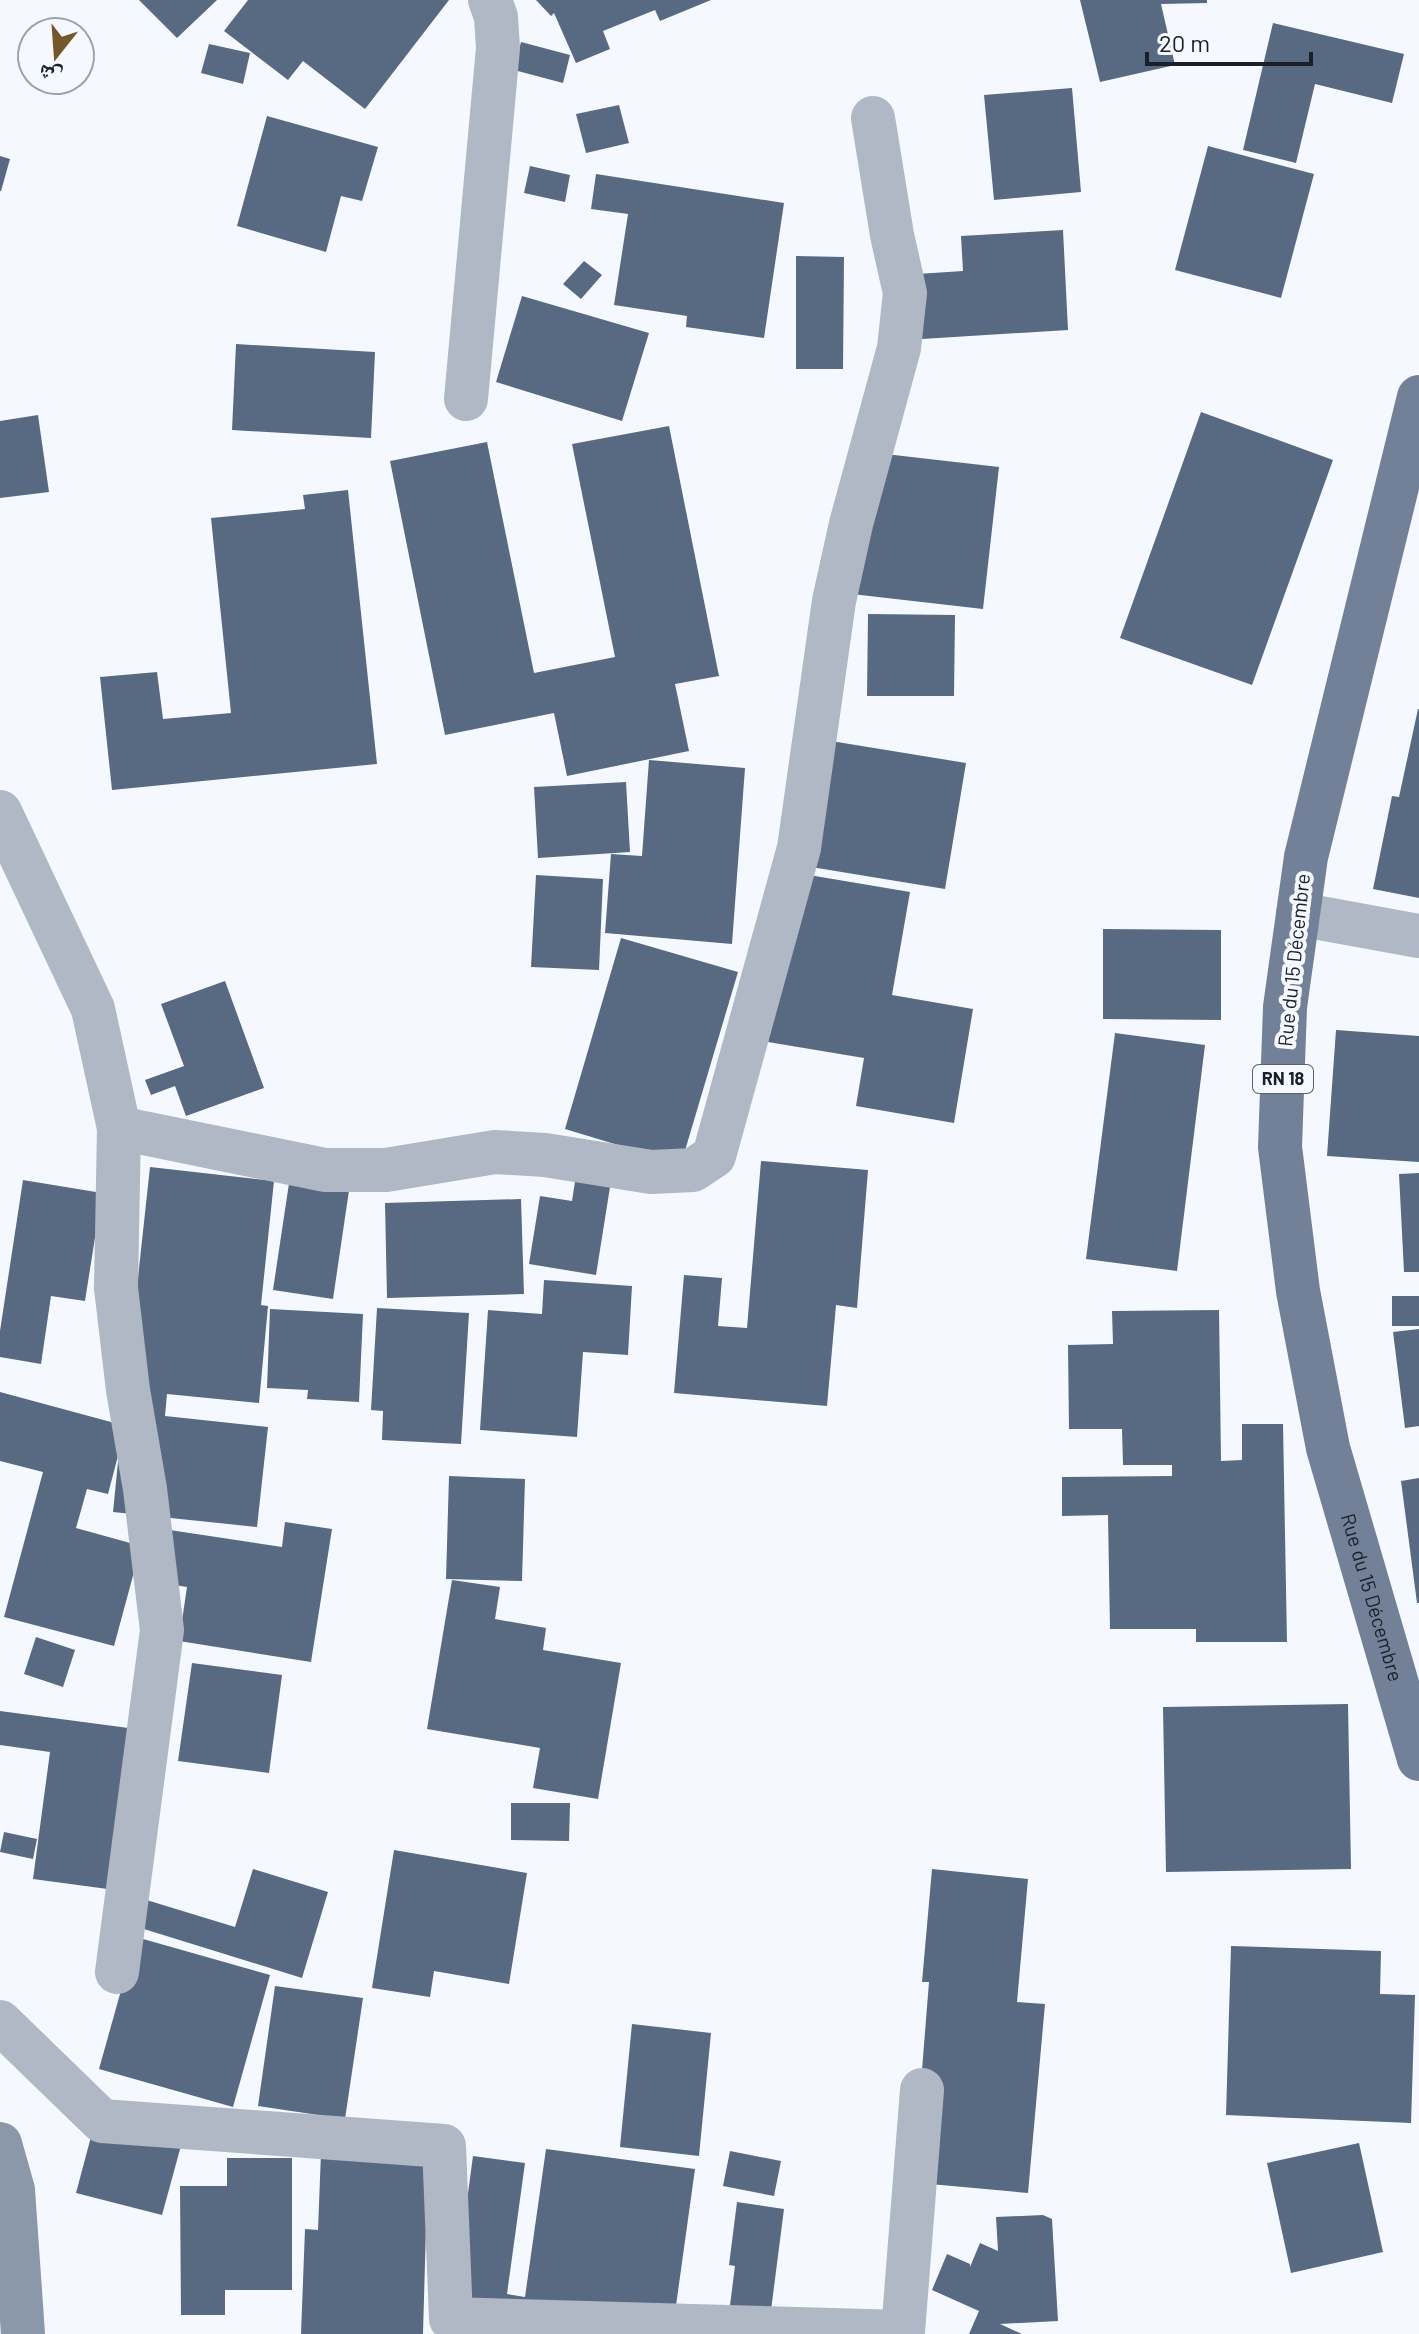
<svg xmlns="http://www.w3.org/2000/svg" width="1419" height="2334" font-family="Barlow,'Noto Naskh Arabic',sans-serif">
<style>
.building{fill:#586982}
.lines{fill:none;stroke-linecap:round;stroke-linejoin:round}
.street{stroke:#afb8c4;stroke-width:44}
.secondary{stroke:#8b98aa;stroke-width:44}
.primary{stroke:#728197;stroke-width:44}
.labels{text-anchor:middle;stroke-width:8;stroke-linejoin:round;paint-order:stroke}
.shield{fill:#f5f9ff;stroke:#5b616a;stroke-width:2}
.shield-label{font-size:18px;font-weight:bold;fill:#19202a}
.street-label{font-size:20px;fill:#19202a;stroke:#f5f9ff}
</style>
<rect width="100%" height="100%" fill="#f5f9ff"/>
<g class="building">
<path d="M 139,0 L 217,0 L 177,38 Z"/>
<path d="M 248,0 L 449,0 L 365,109 L 303,61 L 288,80 L 224,31 Z"/>
<path d="M 536,0 L 711,0 L 660,21 L 655,10 L 603,31 L 610,49 L 576,63 L 554,13 L 551,16 Z"/>
<path d="M 1080,0 L 1207,0 L 1207,3 L 1161,4 L 1175,65 L 1100,82 Z"/>
<path d="M 1273,23 L 1404,54 L 1392,103 L 1315,84 L 1296,163 L 1243,150 Z"/>
<path d="M 521,42 L 570,55 L 563,83 L 514,70 Z"/>
<path d="M 209,44 L 250,53 L 243,84 L 201,73 Z"/>
<path d="M 1072,88 L 1081,192 L 994,200 L 984,95 Z"/>
<path d="M 619,105 L 629,143 L 586,153 L 576,114 Z"/>
<path d="M 267,116 L 378,147 L 362,201 L 341,196 L 326,252 L 237,226 Z"/>
<path d="M 1208,146 L 1314,174 L 1281,298 L 1175,270 Z"/>
<path d="M 0,156 L 10,159 L 1,191 L 0,191 Z"/>
<path d="M 530,166 L 570,175 L 565,202 L 524,193 Z"/>
<path d="M 596,174 L 784,203 L 764,338 L 686,327 L 687,316 L 614,305 L 628,214 L 591,209 Z"/>
<path d="M 1063,230 L 1068,330 L 906,340 L 902,275 L 963,271 L 961,236 Z"/>
<path d="M 796,256 L 844,257 L 843,369 L 796,369 Z"/>
<path d="M 584,261 L 602,275 L 581,299 L 563,284 Z"/>
<path d="M 522,296 L 649,333 L 622,421 L 496,382 Z"/>
<path d="M 236,344 L 375,352 L 371,438 L 232,430 Z"/>
<path d="M 1201,412 L 1333,460 L 1252,685 L 1120,638 Z"/>
<path d="M 38,415 L 49,492 L 0,498 L 0,421 Z"/>
<path d="M 669,426 L 719,676 L 675,684 L 689,751 L 567,776 L 554,713 L 445,735 L 390,461 L 487,442 L 534,673 L 615,657 L 572,444 Z"/>
<path d="M 859,451 L 999,467 L 983,609 L 843,593 Z"/>
<path d="M 348,490 L 377,764 L 112,790 L 100,677 L 157,672 L 163,719 L 231,713 L 211,518 L 305,509 L 303,495 Z"/>
<path d="M 868,614 L 955,615 L 954,696 L 867,696 Z"/>
<path d="M 1418,709 L 1419,709 L 1419,898 L 1373,889 L 1392,796 L 1399,797 Z"/>
<path d="M 825,740 L 966,763 L 945,889 L 805,866 Z"/>
<path d="M 649,760 L 745,768 L 732,944 L 605,933 L 611,854 L 642,856 Z"/>
<path d="M 626,782 L 630,852 L 538,858 L 534,787 Z"/>
<path d="M 797,873 L 910,892 L 892,995 L 973,1009 L 954,1123 L 856,1106 L 864,1058 L 768,1042 Z"/>
<path d="M 536,875 L 603,879 L 599,970 L 531,967 Z"/>
<path d="M 1103,929 L 1221,930 L 1221,1020 L 1103,1019 Z"/>
<path d="M 621,938 L 738,972 L 681,1164 L 565,1129 Z"/>
<path d="M 225,981 L 264,1088 L 186,1116 L 175,1086 L 151,1095 L 145,1080 L 184,1066 L 161,1004 Z"/>
<path d="M 1336,1030 L 1419,1036 L 1419,1162 L 1327,1156 Z"/>
<path d="M 1115,1033 L 1205,1045 L 1177,1271 L 1086,1259 Z"/>
<path d="M 579,1156 L 614,1162 L 596,1275 L 529,1264 L 540,1196 L 572,1201 Z"/>
<path d="M 761,1161 L 868,1170 L 857,1308 L 836,1305 L 827,1406 L 674,1393 L 684,1275 L 722,1278 L 718,1326 L 747,1328 Z"/>
<path d="M 150,1167 L 274,1181 L 261,1305 L 268,1306 L 259,1403 L 167,1394 L 165,1416 L 268,1427 L 257,1527 L 113,1512 L 119,1452 L 108,1494 L 87,1489 L 76,1528 L 141,1546 L 114,1646 L 4,1617 L 43,1472 L 0,1461 L 0,1392 L 122,1425 Z"/>
<path d="M 291,1170 L 351,1177 L 333,1299 L 273,1290 Z"/>
<path d="M 1419,1173 L 1419,1272 L 1404,1272 L 1399,1174 Z"/>
<path d="M 23,1180 L 102,1193 L 85,1301 L 51,1296 L 41,1364 L 0,1357 L 0,1331 Z"/>
<path d="M 521,1199 L 524,1294 L 387,1298 L 385,1203 Z"/>
<path d="M 544,1280 L 632,1286 L 628,1355 L 583,1352 L 577,1437 L 480,1430 L 488,1310 L 542,1314 Z"/>
<rect x="1392" y="1296" width="27" height="30"/>
<path d="M 377,1308 L 469,1313 L 461,1444 L 382,1440 L 383,1411 L 371,1410 Z"/>
<path d="M 270,1309 L 363,1314 L 359,1402 L 307,1399 L 308,1390 L 267,1388 Z"/>
<path d="M 1219,1310 L 1221,1461 L 1242,1460 L 1242,1424 L 1283,1424 L 1287,1642 L 1196,1642 L 1196,1629 L 1110,1629 L 1108,1515 L 1062,1516 L 1062,1477 L 1172,1476 L 1172,1465 L 1123,1465 L 1122,1429 L 1069,1429 L 1068,1345 L 1113,1344 L 1112,1311 Z"/>
<path d="M 1419,1329 L 1419,1426 L 1405,1428 L 1393,1332 Z"/>
<path d="M 449,1476 L 525,1479 L 522,1581 L 446,1579 Z"/>
<path d="M 1419,1478 L 1419,1603 L 1417,1603 L 1401,1481 Z"/>
<path d="M 285,1522 L 332,1529 L 311,1662 L 179,1641 L 187,1587 L 155,1582 L 163,1529 L 282,1547 Z"/>
<path d="M 452,1580 L 500,1587 L 495,1619 L 546,1628 L 543,1650 L 621,1663 L 598,1799 L 533,1788 L 540,1748 L 427,1729 Z"/>
<path d="M 36,1637 L 75,1650 L 63,1687 L 24,1674 Z"/>
<path d="M 192,1663 L 282,1675 L 269,1773 L 178,1761 Z"/>
<path d="M 1348,1704 L 1351,1869 L 1166,1872 L 1163,1707 Z"/>
<path d="M 0,1711 L 136,1729 L 115,1890 L 33,1879 L 50,1752 L 0,1745 Z"/>
<path d="M 511,1803 L 570,1803 L 569,1841 L 511,1840 Z"/>
<path d="M 4,1832 L 37,1839 L 33,1859 L 0,1852 Z"/>
<path d="M 394,1850 L 527,1873 L 509,1984 L 434,1971 L 430,1997 L 372,1988 Z"/>
<path d="M 253,1869 L 328,1892 L 302,1978 L 131,1925 L 140,1898 L 235,1927 Z"/>
<path d="M 932,1869 L 1028,1879 L 1017,2002 L 1045,2004 L 1028,2193 L 919,2183 L 920,2095 L 929,1982 L 922,1982 Z"/>
<path d="M 136,1937 L 270,1975 L 233,2107 L 99,2069 Z"/>
<path d="M 1231,1946 L 1381,1951 L 1380,1994 L 1415,1995 L 1411,2123 L 1226,2115 Z"/>
<path d="M 275,1986 L 363,1998 L 345,2119 L 258,2106 Z"/>
<path d="M 632,2024 L 711,2033 L 699,2156 L 620,2147 Z"/>
<path d="M 96,2118 L 182,2142 L 162,2215 L 76,2193 Z"/>
<path d="M 1359,2143 L 1383,2252 L 1291,2273 L 1267,2163 Z"/>
<path d="M 546,2149 L 695,2169 L 674,2320 L 449,2334 L 473,2156 L 525,2163 L 507,2294 L 525,2297 Z"/>
<path d="M 730,2151 L 781,2161 L 774,2196 L 723,2186 Z"/>
<path d="M 321,2153 L 428,2156 L 423,2334 L 301,2334 L 305,2229 L 318,2230 Z"/>
<path d="M 227,2158 L 292,2158 L 292,2290 L 225,2290 L 225,2315 L 181,2315 L 180,2186 L 227,2186 Z"/>
<path d="M 737,2202 L 784,2209 L 769,2326 L 728,2321 L 735,2266 L 729,2265 Z"/>
<path d="M 1043,2215 L 1052,2219 L 1058,2321 L 1000,2324 L 1022,2334 L 969,2334 L 979,2311 L 932,2290 L 947,2254 L 970,2264 L 970,2267 L 980,2243 L 998,2251 L 996,2217 Z"/>
</g>
<g class="lines">
<g class="street">
<path d="M 466,399 L 498,48 L 496,17 L 490,0"/>
<path d="M 0,812 L 93,1009 L 119,1128 L 116,1288 L 128,1390 L 145,1489 L 162,1630 L 117,1972"/>
<path d="M 1298,914 L 1419,936"/>
<path d="M 119,1128 L 325,1170 L 386,1170 L 495,1152 L 545,1155 L 651,1172 L 693,1170 L 714,1156 L 799,848 L 834,601 L 851,524 L 899,348 L 905,293 L 892,235 L 873,118"/>
<path d="M 0,2022 L 102,2121 L 444,2146 L 451,2319 L 903,2332 L 922,2090"/>
</g>
<path class="secondary" d="M 0,2144 L 13,2190 L 23,2334"/>
<path class="primary" id="s1" d="M 1419,397 L 1306,857 L 1285,1007 L 1280,1147 L 1298,1291 L 1328,1448 L 1419,1759"/>
</g>
<g class="labels">
<rect class="shield" x="1253" y="1065" width="60" height="28" rx="6"/>
<g class="shield-label">
<text x="1283" y="1085">RN 18</text>
</g>
<g class="street-label">
<text transform="translate(1294 960) rotate(-84)" y="7">Rue du 15 Décembre</text>
<text dy="7" stroke="none"><textPath href="#s1" startOffset="1226">Rue du 15 Décembre</textPath></text>
</g>
</g>
<g transform="translate(56 56) rotate(197)"><circle r="38" fill="#f5f9ff" stroke="#9da2aa" stroke-width="2"/>
<path d="M0-6L14 30L0 20L-14 30Z" fill="#74572a"/>
<text y="-12" font-size="22" font-weight="bold" text-anchor="middle" fill="#19202a">ش</text>
</g>
<path d="M1147 52v12h164v-12" fill="none" stroke="#19202a" stroke-width="4"/>
<text x="1159" y="52" font-size="24" fill="#19202a" stroke="#f5f9ff" stroke-width="6" paint-order="stroke">20 m</text>
</svg>
